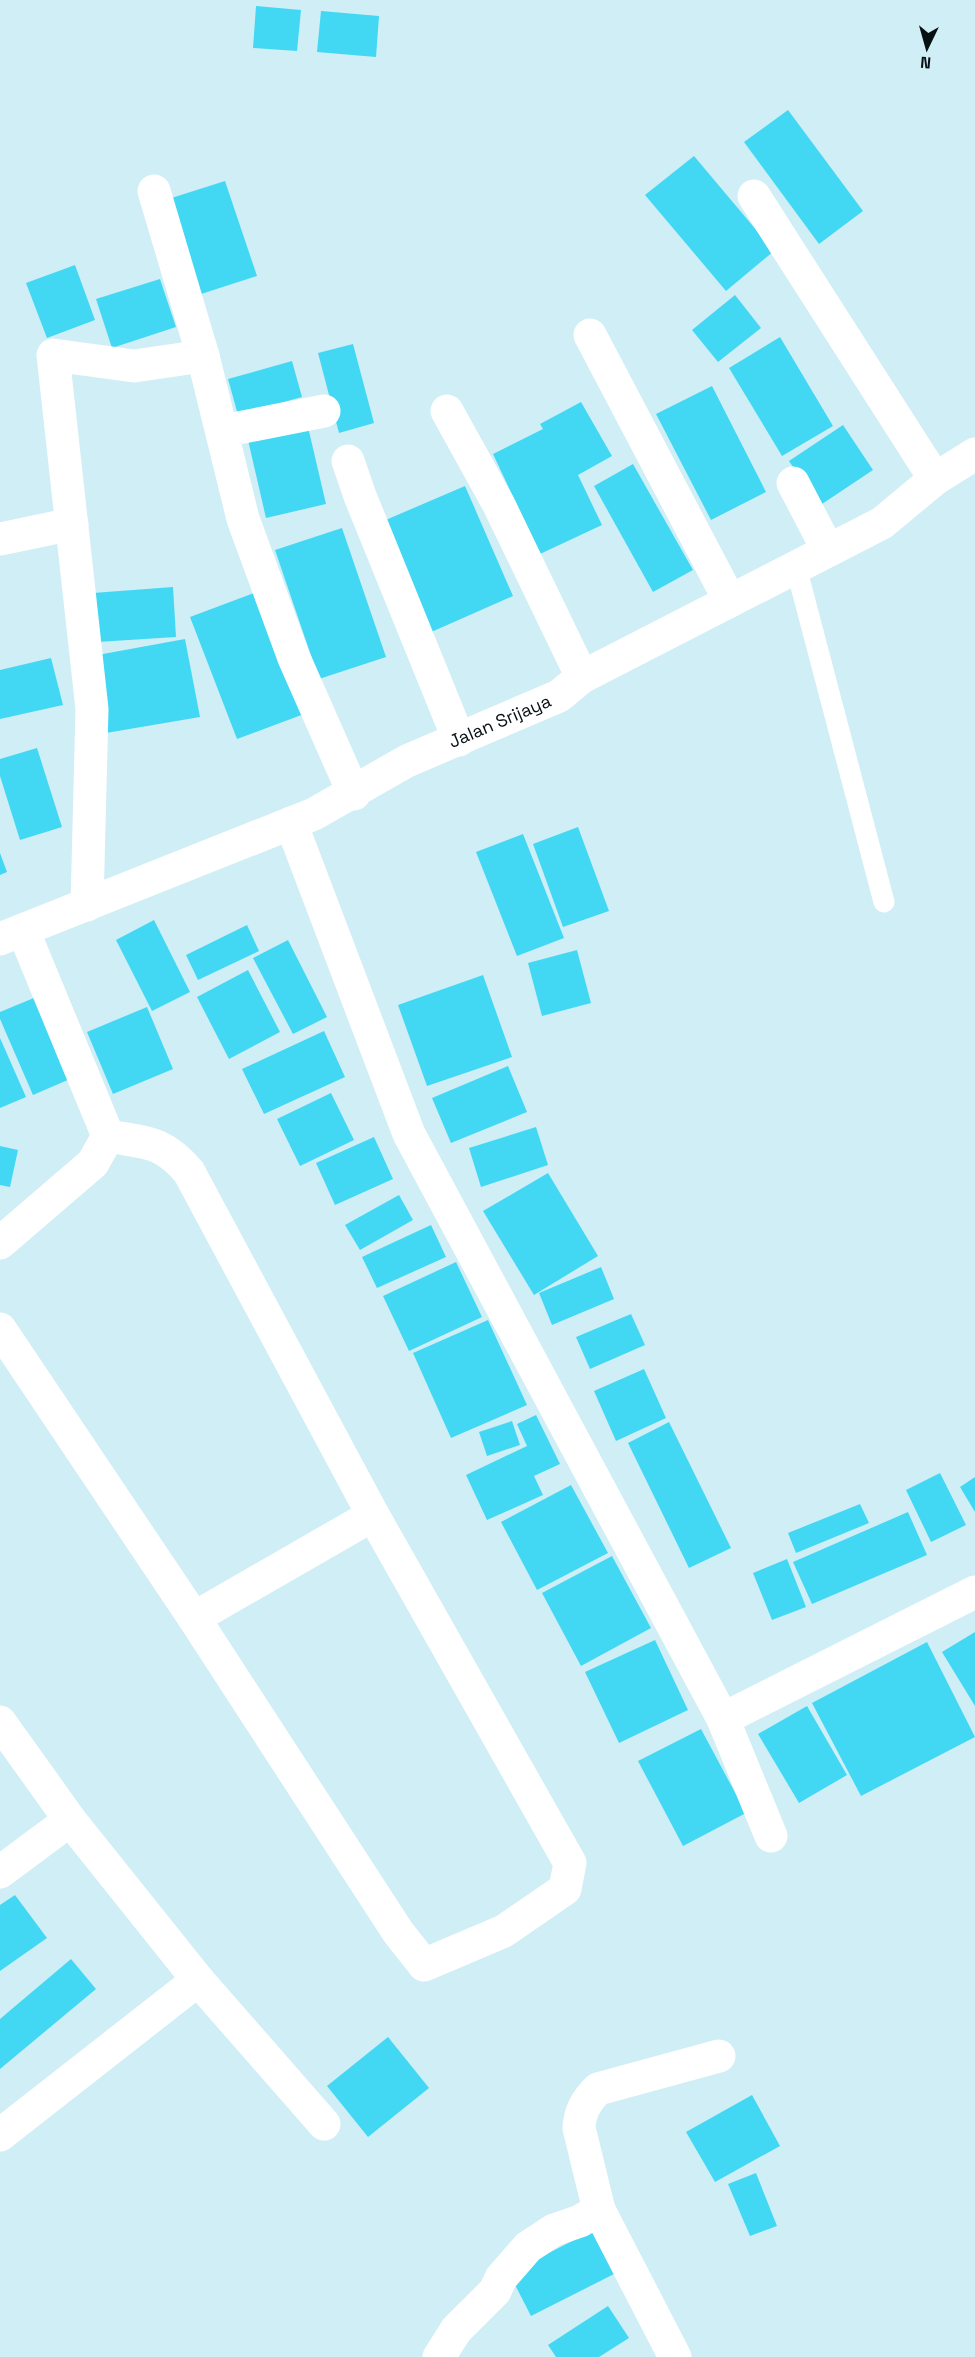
<svg xmlns="http://www.w3.org/2000/svg" width="975" height="2357" font-family="'Space Grotesk',sans-serif">
<style>
.building{fill:#42d8f4}
.lines{fill:none;stroke-linecap:round;stroke-linejoin:round}
.lane{stroke:#fff;stroke-width:21}
.street{stroke:#fff;stroke-width:33}
.secondary{stroke:#fff;stroke-width:33}
.labels{text-anchor:middle;stroke-width:4.5;stroke-linejoin:round;paint-order:stroke}
.street-label{font-size:18px;fill:#071114;stroke:#d0eef5}
</style>
<rect width="100%" height="100%" fill="#d0eef5"/>
<g class="building">
<path d="M 256,6 L 301,10 L 297,51 L 253,48 Z"/>
<path d="M 321,11 L 379,16 L 376,57 L 317,52 Z"/>
<path d="M 788,110 L 863,211 L 819,244 L 744,142 Z"/>
<path d="M 694,156 L 774,251 L 726,291 L 645,195 Z"/>
<path d="M 225,181 L 257,276 L 195,296 L 162,201 Z"/>
<path d="M 75,265 L 95,320 L 47,338 L 26,283 Z"/>
<path d="M 160,279 L 176,327 L 112,348 L 96,299 Z"/>
<path d="M 735,295 L 761,328 L 718,362 L 692,330 Z"/>
<path d="M 780,337 L 833,426 L 782,456 L 729,368 Z"/>
<path d="M 353,344 L 374,423 L 339,433 L 318,353 Z"/>
<path d="M 292,361 L 302,397 L 238,415 L 228,379 Z"/>
<path d="M 712,386 L 766,492 L 711,520 L 656,414 Z"/>
<path d="M 581,402 L 612,456 L 578,475 L 602,525 L 540,554 L 493,454 L 543,429 L 540,424 Z"/>
<path d="M 843,425 L 873,470 L 819,506 L 789,461 Z"/>
<path d="M 308,427 L 326,504 L 266,518 L 248,440 Z"/>
<path d="M 633,464 L 693,570 L 653,592 L 594,486 Z"/>
<path d="M 465,486 L 513,596 L 429,633 L 381,522 Z"/>
<path d="M 342,528 L 386,657 L 319,679 L 275,550 Z"/>
<path d="M 173,587 L 176,637 L 97,642 L 93,593 Z"/>
<path d="M 257,592 L 304,714 L 237,739 L 190,617 Z"/>
<path d="M 185,639 L 200,717 L 106,733 L 92,656 Z"/>
<path d="M 51,658 L 63,705 L 0,719 L 0,670 Z"/>
<path d="M 37,748 L 62,827 L 20,840 L 0,776 L 0,759 Z"/>
<path d="M 578,827 L 609,911 L 563,927 L 533,844 Z"/>
<path d="M 523,834 L 564,938 L 517,956 L 476,852 Z"/>
<path d="M 0,853 L 7,872 L 0,875 Z"/>
<path d="M 154,920 L 190,992 L 152,1011 L 116,940 Z"/>
<path d="M 247,925 L 259,951 L 198,980 L 186,955 Z"/>
<path d="M 288,940 L 327,1017 L 293,1034 L 253,958 Z"/>
<path d="M 577,950 L 591,1003 L 542,1016 L 528,963 Z"/>
<path d="M 248,970 L 280,1032 L 229,1059 L 197,997 Z"/>
<path d="M 483,975 L 512,1057 L 427,1086 L 398,1005 Z"/>
<path d="M 41,995 L 77,1076 L 33,1095 L 0,1019 L 0,1012 Z"/>
<path d="M 147,1007 L 173,1069 L 113,1094 L 87,1032 Z"/>
<path d="M 324,1031 L 345,1077 L 264,1114 L 242,1069 Z"/>
<path d="M 0,1038 L 26,1097 L 0,1108 Z"/>
<path d="M 508,1066 L 527,1112 L 451,1143 L 432,1098 Z"/>
<path d="M 331,1093 L 354,1140 L 300,1166 L 277,1119 Z"/>
<path d="M 536,1127 L 548,1165 L 481,1187 L 469,1148 Z"/>
<path d="M 374,1137 L 393,1179 L 335,1205 L 316,1163 Z"/>
<path d="M 0,1146 L 18,1150 L 10,1187 L 0,1185 Z"/>
<path d="M 548,1173 L 598,1256 L 534,1295 L 483,1211 Z"/>
<path d="M 399,1195 L 413,1220 L 360,1250 L 345,1225 Z"/>
<path d="M 431,1225 L 446,1257 L 377,1288 L 362,1257 Z"/>
<path d="M 456,1262 L 482,1317 L 409,1351 L 383,1296 Z"/>
<path d="M 601,1267 L 614,1299 L 552,1325 L 539,1293 Z"/>
<path d="M 631,1314 L 645,1345 L 590,1369 L 576,1337 Z"/>
<path d="M 488,1320 L 527,1405 L 451,1438 L 413,1353 Z"/>
<path d="M 644,1369 L 666,1418 L 616,1441 L 594,1391 Z"/>
<path d="M 536,1415 L 560,1464 L 534,1476 L 543,1495 L 487,1520 L 466,1475 L 527,1446 L 517,1424 Z"/>
<path d="M 512,1421 L 520,1445 L 487,1456 L 479,1432 Z"/>
<path d="M 669,1422 L 731,1548 L 689,1568 L 628,1443 Z"/>
<path d="M 940,1473 L 966,1525 L 931,1542 L 906,1490 Z"/>
<path d="M 975,1477 L 975,1512 L 960,1487 Z"/>
<path d="M 571,1485 L 608,1553 L 537,1590 L 501,1522 Z"/>
<path d="M 860,1504 L 869,1523 L 796,1553 L 788,1533 Z"/>
<path d="M 908,1512 L 927,1555 L 812,1604 L 793,1562 Z"/>
<path d="M 612,1556 L 651,1628 L 581,1666 L 542,1593 Z"/>
<path d="M 787,1559 L 806,1607 L 772,1620 L 753,1573 Z"/>
<path d="M 975,1632 L 975,1706 L 942,1652 Z"/>
<path d="M 655,1640 L 688,1710 L 619,1743 L 585,1672 Z"/>
<path d="M 927,1642 L 975,1737 L 861,1796 L 812,1703 Z"/>
<path d="M 807,1706 L 847,1775 L 799,1803 L 758,1734 Z"/>
<path d="M 701,1729 L 746,1813 L 683,1846 L 638,1761 Z"/>
<path d="M 15,1895 L 47,1938 L 0,1971 L 0,1905 Z"/>
<path d="M 71,1959 L 96,1989 L 0,2069 L 0,2019 Z"/>
<path d="M 388,2037 L 429,2088 L 368,2137 L 327,2086 Z"/>
<path d="M 752,2095 L 780,2146 L 715,2182 L 686,2132 Z"/>
<path d="M 756,2173 L 777,2226 L 750,2236 L 728,2184 Z"/>
<path d="M 598,2228 L 620,2271 L 531,2316 L 509,2273 Z"/>
<path d="M 608,2306 L 629,2338 L 599,2357 L 556,2357 L 548,2345 Z"/>
</g>
<g class="lines">
<path class="lane" d="M 796,567 L 884,902"/>
<g class="street">
<path d="M 154,191 L 203,356 L 243,519 L 294,658 L 354,794"/>
<path d="M 754,196 L 935,479"/>
<path d="M 590,335 L 730,601"/>
<path d="M 447,411 L 499,505 L 582,677"/>
<path d="M 223,431 L 324,411"/>
<path d="M 348,461 L 360,496 L 459,740"/>
<path d="M 793,483 L 828,550"/>
<path d="M 0,539 L 72,524"/>
<path d="M 291,823 L 409,1134 L 723,1719 L 771,1836"/>
<path d="M 87,905 L 92,709 L 53,355 L 134,366 L 203,356"/>
<path d="M 23,930 L 108,1136"/>
<path d="M 0,1243 L 93,1163 L 108,1136"/>
<path d="M 0,1329 L 194,1618 L 373,1515 L 189,1172 C 162,1140 146,1143 108,1136"/>
<path d="M 194,1618 L 398,1932 L 424,1965 L 504,1931 L 565,1889 L 570,1863 L 373,1515"/>
<path d="M 723,1719 L 975,1592"/>
<path d="M 0,1722 L 70,1820 L 198,1980 L 324,2124"/>
<path d="M 0,1872 L 70,1820"/>
<path d="M 0,2135 L 198,1980"/>
<path d="M 599,2210 L 579,2128 C 580,2111 586,2101 598,2089 L 719,2056"/>
<path d="M 439,2357 L 456,2330 L 495,2291 L 501,2278 L 528,2247 L 554,2230 L 580,2221 L 599,2210 L 675,2357"/>
</g>
<path class="secondary" id="s1" d="M 0,939 L 314,814 L 407,761 L 559,696 L 582,677 L 882,523 L 935,479 L 975,454"/>
</g>
<g class="labels">
<g class="street-label">
<text dy="6" stroke="none"><textPath href="#s1" startOffset="546">Jalan Srijaya</textPath></text>
</g>
</g>
<g transform="translate(927 48) rotate(185)" stroke="#d0eef5" stroke-width="4.5" paint-order="stroke">
<path d="M0-4.5L10 22L0 15L-10 22Z" fill="#071114"/>
<text y="-9" font-size="16" font-weight="bold" text-anchor="middle" fill="#071114">N</text>
</g>
</svg>
